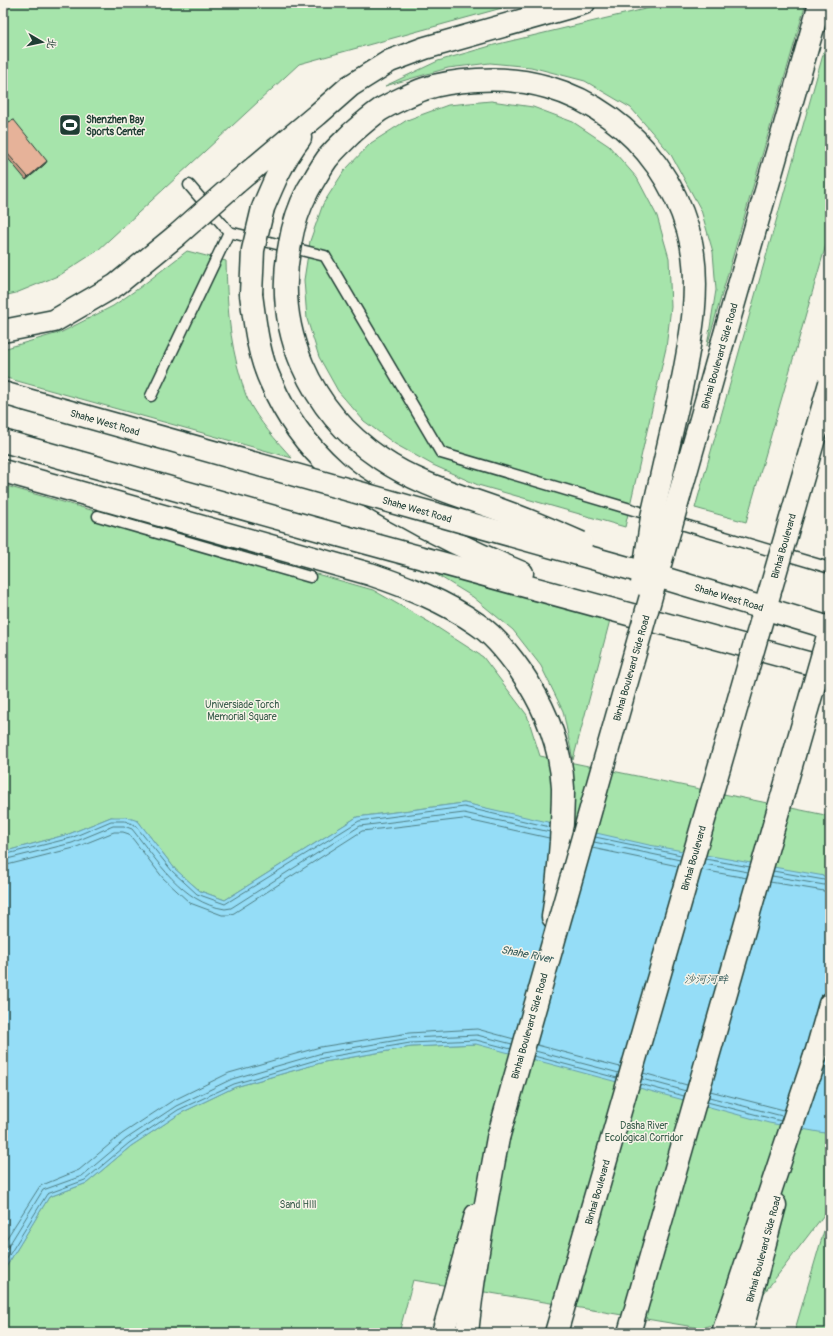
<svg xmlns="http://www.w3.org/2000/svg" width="833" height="1336" font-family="Pangolin,'LXGW WenKai TC',sans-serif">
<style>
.green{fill:#a6e4ab;stroke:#629070}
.water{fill:#95ddf7;stroke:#669da9}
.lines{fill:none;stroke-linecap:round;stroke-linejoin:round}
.shore{stroke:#4e7d82;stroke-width:1}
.service-casing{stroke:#1f3d34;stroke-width:13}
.primary-casing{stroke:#1f3d34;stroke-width:25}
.trunk-casing{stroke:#1f3d34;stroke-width:25}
.service{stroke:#f7f3e8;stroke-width:10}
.primary{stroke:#f7f3e8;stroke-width:22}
.trunk{stroke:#f7f3e8;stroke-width:22}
.primary-bridge-casing{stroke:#1f3d34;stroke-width:25;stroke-linecap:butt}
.trunk-bridge-casing{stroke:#1f3d34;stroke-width:25;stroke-linecap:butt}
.primary-bridge{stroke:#f7f3e8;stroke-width:22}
.trunk-bridge{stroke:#f7f3e8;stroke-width:22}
.wall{fill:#c69984;stroke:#1f3d34}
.shaded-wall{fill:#a17d6b;stroke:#1f3d34}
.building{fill:#e6b299;stroke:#1f3d34}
.labels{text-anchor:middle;stroke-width:3;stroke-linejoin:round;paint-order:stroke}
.poi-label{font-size:10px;font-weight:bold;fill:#1f3d34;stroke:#f7f3e8;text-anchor:start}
.street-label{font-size:10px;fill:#1f3d34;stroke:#f7f3e8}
.park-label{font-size:10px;fill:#3a5e4c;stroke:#f7f3e8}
.water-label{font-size:11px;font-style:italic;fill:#375d5b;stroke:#f7f3e8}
</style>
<rect width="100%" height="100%" fill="#f7f3e8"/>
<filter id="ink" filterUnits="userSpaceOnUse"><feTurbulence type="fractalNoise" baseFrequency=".025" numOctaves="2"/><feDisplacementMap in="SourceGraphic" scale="8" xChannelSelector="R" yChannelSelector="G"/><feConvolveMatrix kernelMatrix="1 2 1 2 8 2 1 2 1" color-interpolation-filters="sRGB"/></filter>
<g filter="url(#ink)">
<g class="green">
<path d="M 3,3 L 520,3 L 299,64 L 97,251 L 60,275 L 16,293 L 3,296 Z"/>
<path d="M 665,3 L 806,3 L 707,346 L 716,290 L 713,252 L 701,210 L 670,153 L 631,108 L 585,81 L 531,67 L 490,63 L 448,68 L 385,86 L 438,61 L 494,45 L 649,8 Z"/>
<path d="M 830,30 L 830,231 L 746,522 L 695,508 Z"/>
<path d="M 491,101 L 533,107 L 573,122 L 609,146 L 637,178 L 657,216 L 669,258 L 671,307 L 666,348 L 625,527 L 478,485 L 433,465 L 395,444 L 364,421 L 338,391 L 319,357 L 307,319 L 304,280 L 310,241 L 323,204 L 344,171 L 371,143 L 407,120 L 448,105 Z"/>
<path d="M 187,251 L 226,261 C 227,302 229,340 241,379 C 243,386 245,394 248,400 C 259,422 276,440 292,458 L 3,377 L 3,349 L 62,332 L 113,306 L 139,288 Z"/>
<path d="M 3,485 L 373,590 L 429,622 L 483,657 L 527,715 L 540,756 L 830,816 L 830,1207 L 761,1297 L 718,1324 L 700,1328 L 413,1280 L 399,1333 L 3,1333 L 3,1272 L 49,1197 L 87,1183 L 131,1146 L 181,1113 L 235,1087 L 324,1062 L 411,1047 L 476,1044 L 539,821 L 464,803 L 357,817 L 225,900 L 200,891 L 175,869 L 138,821 L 111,817 L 69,834 L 3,852 Z"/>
<path d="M 429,570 L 610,620 L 573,760 L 563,711 L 541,666 L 513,630 L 473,597 Z"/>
<path d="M 830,1210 L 830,1333 L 794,1333 Z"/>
</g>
<path class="water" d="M 464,803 L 649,845 L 830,877 L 830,1134 L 769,1123 L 476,1044 L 411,1047 L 324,1062 L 235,1087 L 181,1113 L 131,1146 L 87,1183 L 49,1197 L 3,1272 L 3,852 L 69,834 L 111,817 L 126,817 L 138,821 L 175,869 L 200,891 L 225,900 L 357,817 Z"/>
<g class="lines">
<g class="shore">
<path d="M 595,837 L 681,855"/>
<path d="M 594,842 L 680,860"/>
<path d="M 592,848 L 678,866"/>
<path d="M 3,855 L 71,838 L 111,821 L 125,821 L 135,825 L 172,871 L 197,894 L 225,904 L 359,821 L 464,807 L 550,827"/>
<path d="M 705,859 L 750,867"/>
<path d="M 3,860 L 72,843 L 113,826 L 124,826 L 132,829 C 157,860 182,903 225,909 L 231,908 L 360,826 L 464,813 L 550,832"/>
<path d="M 704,864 L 748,872"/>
<path d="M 3,866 L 74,848 L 114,832 L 123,832 L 129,834 L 163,878 L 190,903 L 222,915 L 229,915 L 234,913 L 362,831 L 463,819 L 549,838"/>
<path d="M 702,870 L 747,878"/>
<path d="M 773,871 L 830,881"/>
<path d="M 772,876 L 830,886"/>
<path d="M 770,882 L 830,892"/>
<path d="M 537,1045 L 620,1067"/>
<path d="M 535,1051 L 619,1073"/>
<path d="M 534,1056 L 617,1078"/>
<path d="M 643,1073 L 687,1085"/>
<path d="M 642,1079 L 686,1091"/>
<path d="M 640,1084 L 684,1096"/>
<path d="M 710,1091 L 784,1110"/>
<path d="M 709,1097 L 782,1116"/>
<path d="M 707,1102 L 781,1121"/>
<path d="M 3,1244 L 40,1186 L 79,1170 L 122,1134 L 172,1101 L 229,1073 L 320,1047 L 409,1033 L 477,1029 L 514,1039"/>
<path d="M 3,1255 L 43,1190 L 82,1176 L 126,1139 L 176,1106 L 232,1079 L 322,1053 L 410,1038 L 477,1035 L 512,1044"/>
<path d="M 3,1265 L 47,1194 L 85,1180 L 129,1143 L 178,1110 L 234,1084 L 323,1058 L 410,1043 L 476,1040 L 511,1049"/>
</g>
<g class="service-casing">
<g id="service">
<path d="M 189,185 L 229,232 L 325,256 L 441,453 L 654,516"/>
<path d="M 151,396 L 229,232"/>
<path d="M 98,516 L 310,577"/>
<path d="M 671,521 L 830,568"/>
</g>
</g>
<g class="primary-casing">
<g id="primary">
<path d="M 352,133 C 361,125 370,117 380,110 C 390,104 413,93 424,89 C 441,83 459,81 477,80 C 576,73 660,136 688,230 C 704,285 689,349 678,403"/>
<path d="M 236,183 L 317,115 L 350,86 L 390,61 L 425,48 L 584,3"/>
<path d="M 263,208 C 273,184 283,160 300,138"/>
<path d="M 251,294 C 255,324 258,354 271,382 C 285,415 307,446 334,470 C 351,486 376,500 397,512 C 437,535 479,555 522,573"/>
<path d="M 3,331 L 54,321 L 116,285 L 176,236"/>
<path d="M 723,341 L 820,3"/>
<path d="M 3,393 L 24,399"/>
<path d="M 3,441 L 338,535 L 830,669"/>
<path d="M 3,471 L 370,574 C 408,587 444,601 477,624 C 494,635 508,653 520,670 C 544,705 561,745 563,788 C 563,806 562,824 561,842 C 559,867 557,892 553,917"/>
<path d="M 810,1075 L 830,1004"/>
<path d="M 443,1333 L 476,1215"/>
<path d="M 741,1333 L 775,1205"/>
</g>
</g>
<g class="trunk-casing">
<g id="trunk">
<path d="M 467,1333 C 474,1267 486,1203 498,1138"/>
<path d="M 723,1333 L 815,1056"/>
</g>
</g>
<use href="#service" class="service"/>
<use href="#primary" class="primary"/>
<use href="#trunk" class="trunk"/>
<g class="primary-bridge-casing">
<g id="primary-bridge">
<path d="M 352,133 C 344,141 334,150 327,159 C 320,169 314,180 308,190 C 299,207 293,226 290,244 C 273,329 310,411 381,459 C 419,485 463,496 506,512 C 531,521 556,532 581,543"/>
<path d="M 176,236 L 236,183"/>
<path d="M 251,294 L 253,250 L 263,208"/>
<path d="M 24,399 L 660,577 L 830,628"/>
<path d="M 642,584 L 652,517 L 678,403"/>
<path d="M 498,1138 L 723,341"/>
</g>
</g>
<g class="trunk-bridge-casing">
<g id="trunk-bridge">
<path d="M 556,1333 L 830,383"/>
<path d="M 629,1333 L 830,629"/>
</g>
</g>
<use href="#primary-bridge" class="primary-bridge"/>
<use href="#trunk-bridge" class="trunk-bridge"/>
</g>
<path class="wall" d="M 3,124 L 47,161 L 45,164 L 26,180 L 6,156 L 3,147 Z"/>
<path class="shaded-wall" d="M 47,161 L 45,164 L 26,180 L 28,177 Z"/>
<path class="building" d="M 14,120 L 47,161 L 28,177 L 7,153 L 3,137 L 3,124 Z"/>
</g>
<defs>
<g id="stadium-square" transform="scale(1.15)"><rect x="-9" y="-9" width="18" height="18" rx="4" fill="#1f3d34" stroke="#f7f3e8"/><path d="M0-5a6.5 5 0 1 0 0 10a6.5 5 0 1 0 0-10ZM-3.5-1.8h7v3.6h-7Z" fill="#fff"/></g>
</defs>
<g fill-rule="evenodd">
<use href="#stadium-square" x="70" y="125"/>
</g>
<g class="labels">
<g class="poi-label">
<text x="86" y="123">Shenzhen Bay<tspan x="86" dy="12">Sports Center</tspan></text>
</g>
<g class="street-label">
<text transform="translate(719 356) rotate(-74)" y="4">Binhai Boulevard Side Road</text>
<text transform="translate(105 422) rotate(16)" y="4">Shahe West Road</text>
<text transform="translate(417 509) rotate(16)" y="4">Shahe West Road</text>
<text transform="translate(783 546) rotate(-74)" y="4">Binhai Boulevard</text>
<text transform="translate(729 597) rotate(17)" y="4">Shahe West Road</text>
<text transform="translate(631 668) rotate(-74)" y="4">Binhai Boulevard Side Road</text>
<text transform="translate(693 858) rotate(-74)" y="4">Binhai Boulevard</text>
<text transform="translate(529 1026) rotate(-74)" y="4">Binhai Boulevard Side Road</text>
<text transform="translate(597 1192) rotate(-74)" y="4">Binhai Boulevard</text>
<text transform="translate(763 1249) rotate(-75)" y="4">Binhai Boulevard Side Road</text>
</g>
<g class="park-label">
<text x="242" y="708">Universiade Torch<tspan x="242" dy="12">Memorial Square</tspan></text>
<text x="644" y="1129">Dasha River<tspan x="644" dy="12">Ecological Corridor</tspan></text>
<text x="298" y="1208">Sand HIll</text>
</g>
<g class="water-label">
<text transform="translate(527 954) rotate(11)" y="4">Shahe River</text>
<text x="706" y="983">沙河河畔</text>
</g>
</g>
<rect width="833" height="1336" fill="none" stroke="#f7f3e8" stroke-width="16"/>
<rect x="8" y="8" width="817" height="1320" fill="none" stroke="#1f3d34" stroke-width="1.5" filter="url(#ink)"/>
<g transform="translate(42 42) rotate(99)" stroke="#f7f3e8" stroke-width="3" paint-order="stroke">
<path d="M0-3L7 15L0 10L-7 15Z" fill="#1f3d34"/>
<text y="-6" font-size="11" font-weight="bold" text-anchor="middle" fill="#1f3d34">北</text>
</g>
</svg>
